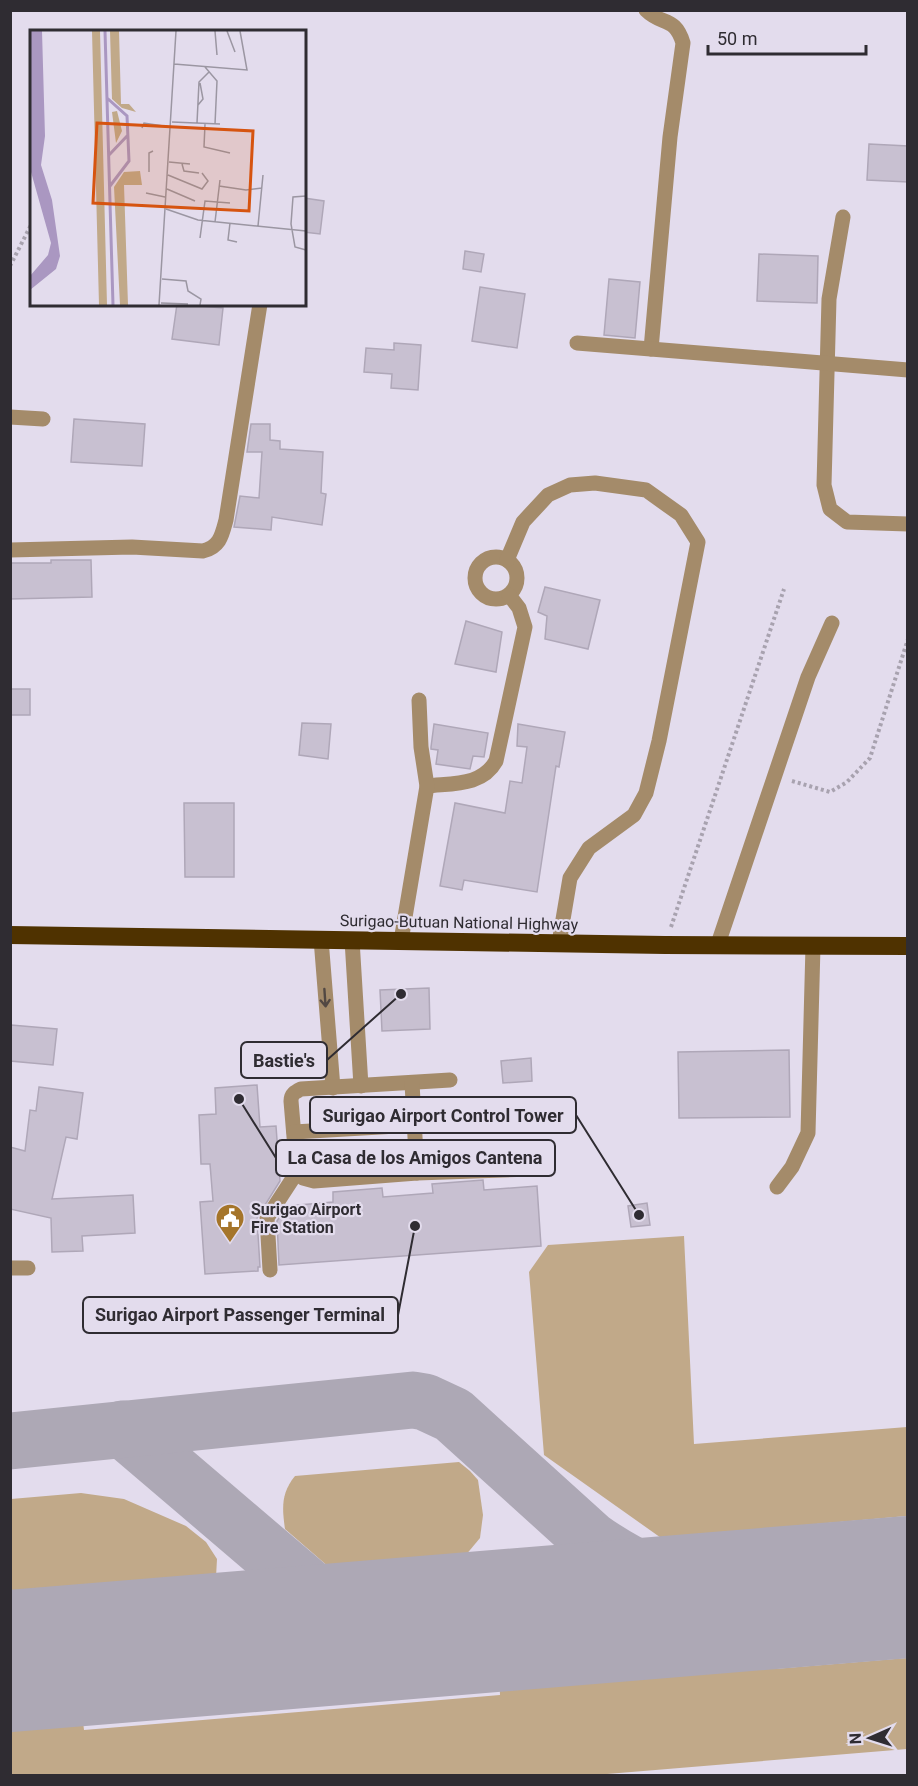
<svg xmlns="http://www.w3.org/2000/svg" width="918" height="1786" font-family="Roboto,sans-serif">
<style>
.green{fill:#c1a989}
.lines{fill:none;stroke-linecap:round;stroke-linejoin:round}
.taxiway{stroke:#ada8b5;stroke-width:57}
.runway{stroke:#ada8b5;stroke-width:142}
.building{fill:#c8c0d1;stroke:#afa7b8;stroke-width:1.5}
.path{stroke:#a8a2af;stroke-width:4;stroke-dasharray:3 3;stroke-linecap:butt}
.minor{stroke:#a48b6a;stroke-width:15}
.highway{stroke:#4f3200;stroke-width:18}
.oneway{stroke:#524843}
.labels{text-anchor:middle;stroke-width:4.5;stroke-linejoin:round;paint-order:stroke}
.street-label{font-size:16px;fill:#2f2c32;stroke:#e3dced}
.poi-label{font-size:16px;font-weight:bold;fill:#2f2c32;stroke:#e3dced;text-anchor:start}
.inset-river{fill:none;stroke:#aa97c1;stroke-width:3}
.inset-road{fill:none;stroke:#9b96a2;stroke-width:1.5}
.view{fill:#d65410;fill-opacity:0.15;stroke:#d65410;stroke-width:3}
.inset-edge{fill:none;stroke:#2f2c32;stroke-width:3}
.leader{fill:none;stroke:#2f2c32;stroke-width:2}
.callout-dot{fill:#2f2c32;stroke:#e3dced;stroke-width:2}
.callout{fill:#e3dced;stroke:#2f2c32;stroke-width:2}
.callout-label{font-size:18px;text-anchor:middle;font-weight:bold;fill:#2f2c32}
</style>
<rect width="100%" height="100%" fill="#e3dced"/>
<g class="green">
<path d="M 684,1236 L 694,1444 L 907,1427 L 907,1516 L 760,1529 L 761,1550 L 722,1553 L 720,1535 L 664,1540 L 544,1455 L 529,1272 L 548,1245 Z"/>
<path d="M 459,1462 L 470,1471 L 478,1480 L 483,1515 L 480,1538 L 465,1556 L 330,1568 L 285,1529 C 282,1508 281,1493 295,1476 Z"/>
<path d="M 81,1493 L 124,1499 L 186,1526 L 206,1542 L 217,1559 L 216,1577 L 74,1589 L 75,1603 L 11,1608 L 11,1499 Z"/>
<path d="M 772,1648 L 774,1669 L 907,1658 L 907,1749 L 583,1776 L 11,1775 L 11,1720 L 82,1714 L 84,1730 L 500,1695 L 499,1671 Z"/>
</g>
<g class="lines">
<g class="taxiway">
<path d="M 123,1429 L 361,1632"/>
<path d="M 10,1441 L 413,1400 L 425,1402 L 453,1415 L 590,1539 C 630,1568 675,1586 721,1603"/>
</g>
<path class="runway" d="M 10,1661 L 908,1587"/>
</g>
<g class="building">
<path d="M 869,144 L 908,146 L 908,182 L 867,180 Z"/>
<path d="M 304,198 L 324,201 L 320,234 L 304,232 Z"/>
<path d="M 465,251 L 484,254 L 481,272 L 463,269 Z"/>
<path d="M 759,254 L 818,256 L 817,303 L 757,301 Z"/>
<path d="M 609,279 L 640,282 L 635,338 L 604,335 Z"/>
<path d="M 480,287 L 525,294 L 517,348 L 472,341 Z"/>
<path d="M 177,304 L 223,308 L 219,345 L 172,339 Z"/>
<path d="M 394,343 L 421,345 L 418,390 L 391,388 L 392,374 L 364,372 L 366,348 L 394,350 Z"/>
<path d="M 74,419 L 145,424 L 142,466 L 71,462 Z"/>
<path d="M 251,424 L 270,424 L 270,440 L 280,441 L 280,449 L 323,452 L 321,493 L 326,494 L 322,525 L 272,517 L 271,530 L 234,527 L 240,496 L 259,498 L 262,452 L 247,452 Z"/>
<path d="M 51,560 L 91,560 L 92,597 L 10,599 L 10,563 L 51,563 Z"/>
<path d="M 545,587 L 600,600 L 588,649 L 545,639 L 547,616 L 538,612 Z"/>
<path d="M 466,621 L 502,632 L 496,672 L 455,664 Z"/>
<rect x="10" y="689" width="20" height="26"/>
<path d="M 302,723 L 331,724 L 328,759 L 299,755 Z"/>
<path d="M 434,724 L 488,733 L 484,757 L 473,756 L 470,769 L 436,764 L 438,750 L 431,749 L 431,747 Z"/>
<path d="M 518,724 L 565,732 L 559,767 L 556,766 L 537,892 L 464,880 L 462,890 L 440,886 L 455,803 L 505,813 L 510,781 L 522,783 L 527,747 L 517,746 Z"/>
<path d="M 184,803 L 234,803 L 234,877 L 185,877 Z"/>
<path d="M 429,988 L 430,1029 L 382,1031 L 380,990 Z"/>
<path d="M 11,1025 L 57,1029 L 53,1065 L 10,1061 Z"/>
<path d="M 789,1050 L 790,1117 L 679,1118 L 678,1052 Z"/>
<path d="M 531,1058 L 532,1081 L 503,1083 L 501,1061 Z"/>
<path d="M 257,1085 L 260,1127 L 276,1126 L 280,1181 L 257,1218 L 260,1267 L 258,1267 L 258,1271 L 205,1274 L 200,1202 L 213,1201 L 210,1164 L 201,1164 L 199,1115 L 216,1114 L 215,1088 Z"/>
<path d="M 39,1087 L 83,1093 L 77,1139 L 66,1137 L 52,1199 L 133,1195 L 135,1233 L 82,1236 L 83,1251 L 52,1252 L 51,1218 L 10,1209 L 10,1147 L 25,1151 L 30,1110 L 36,1111 Z"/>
<path d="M 483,1180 L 484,1190 L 537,1186 L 541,1246 L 279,1265 L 277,1221 L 287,1206 L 333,1202 L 333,1192 L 382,1188 L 383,1197 L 433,1193 L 432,1184 Z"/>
<path d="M 647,1203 L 650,1225 L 631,1227 L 628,1206 Z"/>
</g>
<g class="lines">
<g class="path">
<path d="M 10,266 L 32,223"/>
<path d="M 792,781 L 830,792 L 847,782 L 870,758 L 908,639"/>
<path d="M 671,927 L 784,589"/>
</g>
<g class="minor">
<path d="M 646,10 C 662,26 675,16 683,43 L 670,137 L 651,349"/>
<path d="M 843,217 L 829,299 L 824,485 L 830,509 L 847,522 L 908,524"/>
<path d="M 577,343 L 908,370"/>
<path d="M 10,417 L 43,419"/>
<path d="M 10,550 L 132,547 L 203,551 C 220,547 222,535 226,520 L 260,304"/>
<circle cx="496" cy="578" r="21"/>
<path d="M 507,560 L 523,522 L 548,495 L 570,485 L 595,483 L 646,490 L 681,515 L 698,542 L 659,741 L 646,793 L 634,815 L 589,848 L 570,878 L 559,943"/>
<path d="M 427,786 C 453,783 482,786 496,761 L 525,627 L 519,608 L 509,595"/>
<path d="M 321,939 L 333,1088"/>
<path d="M 352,940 L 361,1086"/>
<path d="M 401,941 L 427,786 L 421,747 L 419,700"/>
<path d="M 718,944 L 808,677 L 832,623"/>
<path d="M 450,1080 L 301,1089 C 295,1092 291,1094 291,1101 L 297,1172 L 303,1178 L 314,1181 L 417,1173 L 533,1169"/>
<path d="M 412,1083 L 417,1173"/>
<path d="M 294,1132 L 414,1125"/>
<path d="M 777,1187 L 792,1167 L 808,1133 L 813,946"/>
<path d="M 10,1268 L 28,1268"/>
<path d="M 270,1270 L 267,1218 L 297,1172"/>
</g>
<path class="highway" d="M 10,935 L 665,945 L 908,946"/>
</g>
<defs><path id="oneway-shaft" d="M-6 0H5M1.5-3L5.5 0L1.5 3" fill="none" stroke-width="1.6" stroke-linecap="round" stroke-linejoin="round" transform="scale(1.5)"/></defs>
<use class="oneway" href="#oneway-shaft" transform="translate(325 998) rotate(86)"/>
<defs>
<g id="civic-pin" transform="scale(1.5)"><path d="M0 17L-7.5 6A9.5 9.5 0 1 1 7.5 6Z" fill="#a5752a" stroke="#e3dced"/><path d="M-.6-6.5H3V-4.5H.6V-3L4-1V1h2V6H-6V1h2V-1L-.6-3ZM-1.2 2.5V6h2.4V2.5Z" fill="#fff"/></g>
</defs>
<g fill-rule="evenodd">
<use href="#civic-pin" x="230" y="1218"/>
</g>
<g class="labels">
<g class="street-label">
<text transform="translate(459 922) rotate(1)" y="6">Surigao-Butuan National Highway</text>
</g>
<g class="poi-label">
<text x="251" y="1215">Surigao Airport<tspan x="251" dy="18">Fire Station</tspan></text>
</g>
</g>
<g transform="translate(30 30)">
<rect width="276" height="276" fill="#e3dced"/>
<path d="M 62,1 L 70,1 L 77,275 L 69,275 ZM 80,1 L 89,1 L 91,74 L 99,74 L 106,82 L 92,78 L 82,69 ZM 87,81 L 92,101 L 86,113 L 82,82 ZM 110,141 L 112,155 L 94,155 L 98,275 L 90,275 L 84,157 L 94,142 Z" fill="#c1a989"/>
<path d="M 0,1 L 12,1 L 15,106 L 11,135 L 22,170 L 30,226 L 26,239 L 0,260 L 0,246 L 18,225 L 21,213 L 1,142 Z" fill="#aa97c1"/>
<path class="inset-river" d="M 75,1 L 83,275M 77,68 L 97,86 L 99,131 L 80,156M 79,125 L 98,105"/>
<path class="inset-road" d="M 185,1 L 187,25M 197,1 L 205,22M 144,34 L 217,40 L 210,1M 175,37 L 187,51 L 185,94M 168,75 L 173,69 L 170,53M 142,92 L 190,94M 167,93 L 169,52 L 179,42M 175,94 L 174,117 L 200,123M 112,98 L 114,93 L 140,97M 139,132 L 160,134M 152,134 L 154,141 L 169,143M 119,142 L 119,123 L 123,121M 138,145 L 172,159 L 178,151 L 172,143M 189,156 L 216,160 L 232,158M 137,159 L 165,171M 116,163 L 135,167M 276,166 L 263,167 L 261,194 L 265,217 L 276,220M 136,179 L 168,190 L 276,201M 185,192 L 190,150M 200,193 L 198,210 L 207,212M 228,196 L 233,145M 170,208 L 175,171 L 200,173M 132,249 L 156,251 L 158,261 L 171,269 L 170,275M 131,273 L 158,274M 129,275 L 146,1"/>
<path class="view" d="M 67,93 L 223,101 L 219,181 L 63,173 Z"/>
<rect width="276" height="276" class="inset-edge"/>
</g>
<path class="leader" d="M401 994L327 1060M639 1215L576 1115M239 1099L276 1158M415 1226L398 1315"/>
<g class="callout-dot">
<circle cx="401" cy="994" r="6"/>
<circle cx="639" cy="1215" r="6"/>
<circle cx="239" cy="1099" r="6"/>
<circle cx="415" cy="1226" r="6"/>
</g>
<g class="callout">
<rect x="241" y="1042" width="86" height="36" rx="6"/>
<rect x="310" y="1097" width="266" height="36" rx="6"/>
<rect x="276" y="1140" width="279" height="36" rx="6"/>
<rect x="83" y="1297" width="315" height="36" rx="6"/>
</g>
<g class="callout-label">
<text x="284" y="1067">Bastie's</text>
<text x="443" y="1122">Surigao Airport Control Tower</text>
<text x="415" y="1164">La Casa de los Amigos Cantena</text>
<text x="240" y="1321">Surigao Airport Passenger Terminal</text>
</g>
<rect width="918" height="1786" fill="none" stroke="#2f2c32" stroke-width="24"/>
<g transform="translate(870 1738) rotate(267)" stroke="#e3dced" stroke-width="4.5" paint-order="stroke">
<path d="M0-4.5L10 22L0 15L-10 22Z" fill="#2f2c32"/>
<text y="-9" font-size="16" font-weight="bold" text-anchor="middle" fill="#2f2c32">N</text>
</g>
<path d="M708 45v9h158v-9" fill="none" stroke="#2f2c32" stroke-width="3"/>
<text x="717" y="45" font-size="18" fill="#2f2c32" stroke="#e3dced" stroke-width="4.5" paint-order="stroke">50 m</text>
</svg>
